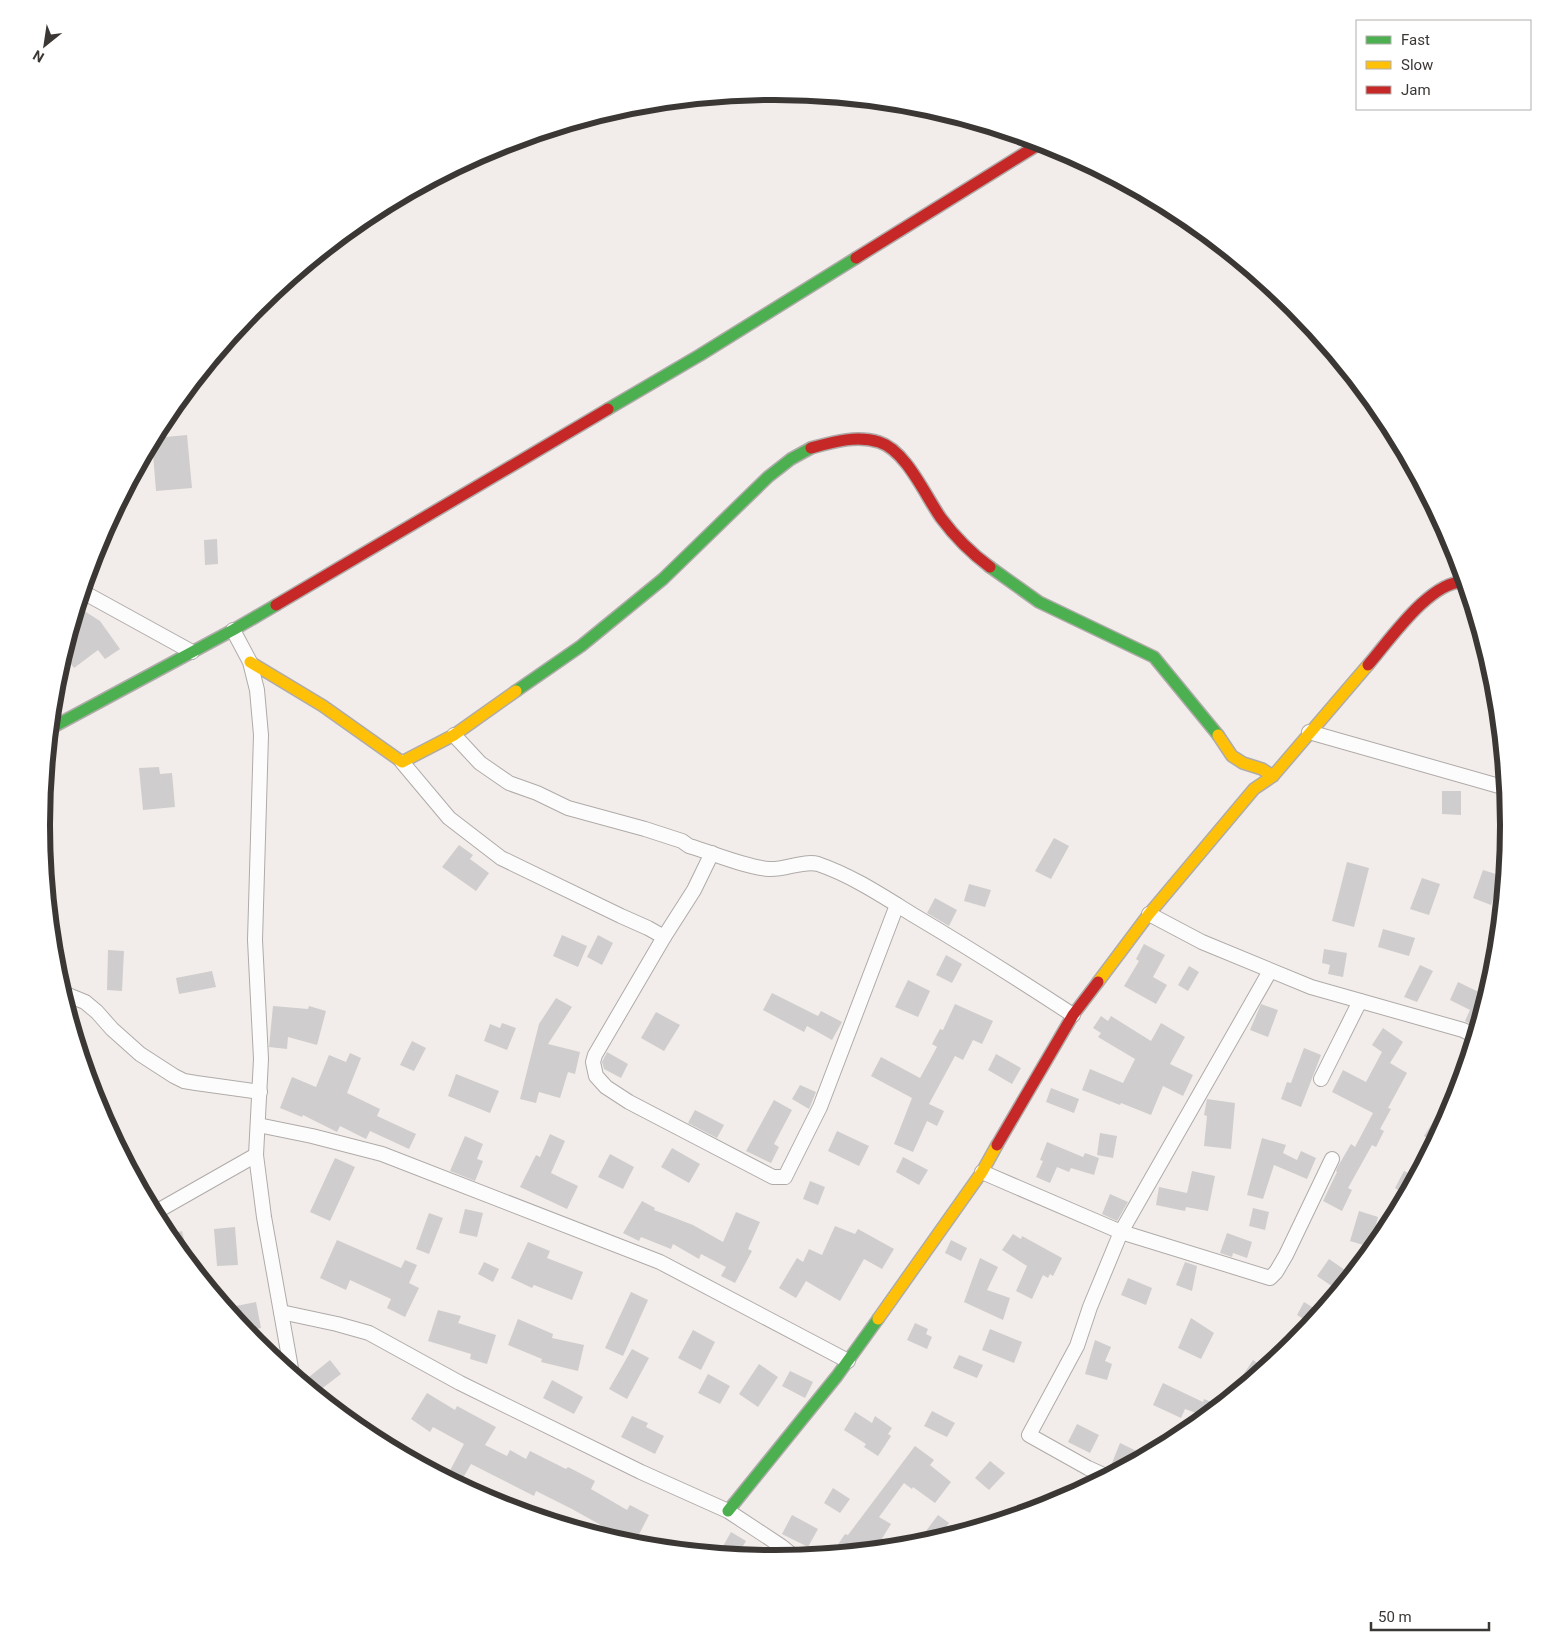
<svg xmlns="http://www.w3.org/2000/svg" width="1551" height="1652" font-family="Roboto,sans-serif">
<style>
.building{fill:#cfcdcd}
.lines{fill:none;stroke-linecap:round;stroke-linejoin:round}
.street-casing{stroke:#afaba9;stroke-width:16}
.fast-casing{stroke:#afaba9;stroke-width:14}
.slow-casing{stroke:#afaba9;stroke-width:14}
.jam-casing{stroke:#afaba9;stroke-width:14}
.street{stroke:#fdfcfc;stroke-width:14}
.fast{stroke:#4caf50;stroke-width:11}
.slow{stroke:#ffc107;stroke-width:11}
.jam{stroke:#c62828;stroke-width:11}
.rim{fill:none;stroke:#3b3735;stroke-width:6}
</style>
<rect width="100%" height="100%" fill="#f2edea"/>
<g class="building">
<path d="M 187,435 L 192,488 L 156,491 L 152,442 L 154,438 Z"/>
<path d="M 217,539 L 218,564 L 205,565 L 204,540 Z"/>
<path d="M 78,607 L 100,621 L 120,649 L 105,659 L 98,650 L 74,668 L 64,655 Z"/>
<path d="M 159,767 L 160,774 L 172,773 L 175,807 L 143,810 L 139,768 Z"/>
<path d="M 1442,791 L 1461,791 L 1461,815 L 1442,814 Z"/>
<path d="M 1054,838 L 1069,846 L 1051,879 L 1035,871 Z"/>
<path d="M 459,845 L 473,855 L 470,859 L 489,873 L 476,891 L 442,867 Z"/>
<path d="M 1347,862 L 1369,868 L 1354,927 L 1332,921 Z"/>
<path d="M 1483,870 L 1502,876 L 1491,905 L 1473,898 Z"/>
<path d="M 1422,878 L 1440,884 L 1429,915 L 1410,909 Z"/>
<path d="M 969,884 L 991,890 L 985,907 L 964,901 Z"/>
<path d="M 935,898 L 957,910 L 949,926 L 927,913 Z"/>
<path d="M 1383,929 L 1415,938 L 1409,956 L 1378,947 Z"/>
<path d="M 562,935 L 587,946 L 578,967 L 553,956 Z"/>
<path d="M 598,935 L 613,943 L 602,965 L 587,957 Z"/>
<path d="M 1144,944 L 1165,955 L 1153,977 L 1167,985 L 1156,1004 L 1124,986 L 1139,961 L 1136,959 Z"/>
<path d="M 1324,949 L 1347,953 L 1343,977 L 1328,974 L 1330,965 L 1322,963 Z"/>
<path d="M 108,950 L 124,951 L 122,991 L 107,990 Z"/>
<path d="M 946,955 L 962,964 L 952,983 L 936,975 Z"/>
<path d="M 1420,965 L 1433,971 L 1417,1002 L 1404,997 Z"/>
<path d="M 1189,966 L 1199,972 L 1188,991 L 1178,985 Z"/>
<path d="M 212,971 L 216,987 L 179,994 L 176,978 Z"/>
<path d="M 908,980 L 930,991 L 918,1017 L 895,1007 Z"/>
<path d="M 1458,982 L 1487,996 L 1478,1028 L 1465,1021 L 1470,1010 L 1450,1000 Z"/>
<path d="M 772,993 L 818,1016 L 821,1011 L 842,1022 L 832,1040 L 807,1026 L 804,1032 L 763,1010 Z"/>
<path d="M 556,998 L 572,1007 L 548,1044 L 580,1052 L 575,1074 L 568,1072 L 560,1098 L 539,1092 L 536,1103 L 520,1099 L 539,1024 Z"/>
<path d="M 955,1004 L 993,1021 L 982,1044 L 973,1040 L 963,1060 L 955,1056 L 929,1104 L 944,1111 L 937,1126 L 927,1121 L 913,1152 L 894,1144 L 912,1098 L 871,1076 L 881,1057 L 920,1078 L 937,1047 L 932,1044 L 940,1029 L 943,1030 Z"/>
<path d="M 1261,1004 L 1278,1010 L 1268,1037 L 1250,1030 Z"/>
<path d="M 273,1006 L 308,1009 L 309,1006 L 326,1011 L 317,1045 L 288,1037 L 287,1049 L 269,1047 Z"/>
<path d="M 656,1012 L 680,1025 L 664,1051 L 641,1038 Z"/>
<path d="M 1101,1016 L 1108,1021 L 1111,1016 L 1151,1041 L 1161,1023 L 1185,1037 L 1170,1064 L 1193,1075 L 1183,1096 L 1163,1086 L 1151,1115 L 1121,1103 L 1120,1105 L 1082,1090 L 1090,1069 L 1123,1083 L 1135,1059 L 1098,1037 L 1101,1033 L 1093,1028 Z"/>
<path d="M 502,1023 L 516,1028 L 507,1050 L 484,1041 L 490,1024 L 500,1028 Z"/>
<path d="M 1383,1028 L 1403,1042 L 1390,1063 L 1407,1073 L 1388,1108 L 1391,1109 L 1380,1129 L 1384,1131 L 1376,1147 L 1372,1145 L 1348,1188 L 1352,1190 L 1342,1211 L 1323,1201 L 1337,1172 L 1336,1171 L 1337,1168 L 1351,1144 L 1355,1147 L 1373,1113 L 1332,1092 L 1343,1070 L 1366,1082 L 1382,1052 L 1372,1045 Z"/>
<path d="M 412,1041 L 426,1048 L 414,1071 L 400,1065 Z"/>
<path d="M 1304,1048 L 1321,1055 L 1301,1107 L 1281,1099 L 1287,1082 L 1291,1083 Z"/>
<path d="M 607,1052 L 628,1064 L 621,1078 L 604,1069 L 602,1062 Z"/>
<path d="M 350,1053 L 361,1058 L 347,1093 L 380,1109 L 377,1116 L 416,1134 L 409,1149 L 370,1131 L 366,1139 L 340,1126 L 337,1132 L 303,1115 L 302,1117 L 280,1108 L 292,1077 L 316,1087 L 329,1055 L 346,1062 Z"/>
<path d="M 996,1054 L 1021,1068 L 1012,1084 L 988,1070 Z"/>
<path d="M 456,1074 L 499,1091 L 490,1113 L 448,1096 Z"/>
<path d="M 800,1085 L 816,1092 L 809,1109 L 792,1099 Z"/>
<path d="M 1051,1088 L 1079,1099 L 1074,1113 L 1046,1102 Z"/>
<path d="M 1207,1099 L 1235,1103 L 1231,1149 L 1204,1146 L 1207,1116 L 1204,1115 Z"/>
<path d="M 774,1100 L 792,1110 L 774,1144 L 779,1147 L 771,1163 L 746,1151 Z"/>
<path d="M 1447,1100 L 1454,1105 L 1435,1143 L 1424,1136 Z"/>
<path d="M 695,1110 L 724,1125 L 717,1138 L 688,1123 Z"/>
<path d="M 837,1131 L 869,1146 L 859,1166 L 828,1151 Z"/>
<path d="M 1100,1133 L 1117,1136 L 1113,1158 L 1097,1155 Z"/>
<path d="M 550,1134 L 565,1141 L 551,1173 L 578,1186 L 567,1209 L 520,1187 L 536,1155 L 540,1157 Z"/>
<path d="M 465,1136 L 483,1144 L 477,1159 L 483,1161 L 475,1181 L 450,1171 Z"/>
<path d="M 1262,1138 L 1286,1145 L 1283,1153 L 1297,1160 L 1301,1151 L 1316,1158 L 1307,1179 L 1274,1165 L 1263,1199 L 1247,1195 Z"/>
<path d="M 1047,1142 L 1083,1157 L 1085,1153 L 1099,1158 L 1094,1175 L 1071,1168 L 1069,1172 L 1057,1167 L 1050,1183 L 1036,1177 L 1043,1161 L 1040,1160 Z"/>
<path d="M 672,1148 L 700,1164 L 689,1183 L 661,1167 Z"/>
<path d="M 610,1154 L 634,1167 L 623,1189 L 598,1177 Z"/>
<path d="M 903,1157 L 928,1170 L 919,1185 L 896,1172 Z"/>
<path d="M 335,1158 L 355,1167 L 330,1221 L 310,1212 Z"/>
<path d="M 1192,1171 L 1215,1176 L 1208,1211 L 1186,1207 L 1185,1211 L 1156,1205 L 1159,1187 L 1187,1193 Z"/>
<path d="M 1404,1171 L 1416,1177 L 1407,1195 L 1395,1188 Z"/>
<path d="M 810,1181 L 825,1187 L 818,1205 L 803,1199 Z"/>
<path d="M 1110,1194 L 1128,1202 L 1117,1221 L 1102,1214 Z"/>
<path d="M 642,1201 L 655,1208 L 654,1210 L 693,1225 L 723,1242 L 736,1212 L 760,1222 L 748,1249 L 752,1251 L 735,1283 L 721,1276 L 726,1267 L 701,1254 L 699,1259 L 673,1244 L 671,1249 L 641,1237 L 639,1241 L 623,1233 Z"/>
<path d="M 1253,1208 L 1269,1212 L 1265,1230 L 1249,1226 Z"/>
<path d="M 465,1209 L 483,1213 L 477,1237 L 459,1233 Z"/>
<path d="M 1359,1211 L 1378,1217 L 1370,1247 L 1350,1241 Z"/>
<path d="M 429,1213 L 443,1218 L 429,1254 L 416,1249 Z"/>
<path d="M 835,1226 L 855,1234 L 858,1229 L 894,1249 L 882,1269 L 864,1259 L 840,1301 L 806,1281 L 796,1298 L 779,1288 L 797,1258 L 803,1262 L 809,1249 L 822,1255 Z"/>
<path d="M 235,1227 L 238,1265 L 217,1266 L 214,1229 Z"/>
<path d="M 182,1231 L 190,1264 L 166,1235 Z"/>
<path d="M 1227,1233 L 1252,1242 L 1247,1258 L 1233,1253 L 1232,1257 L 1220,1253 Z"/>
<path d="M 1013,1234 L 1021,1239 L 1022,1236 L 1062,1258 L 1053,1276 L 1050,1274 L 1048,1278 L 1043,1275 L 1032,1299 L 1016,1291 L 1027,1266 L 1002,1250 Z"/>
<path d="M 337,1240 L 401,1268 L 405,1260 L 417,1265 L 409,1283 L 419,1288 L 405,1317 L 387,1308 L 391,1299 L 350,1280 L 346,1290 L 320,1278 Z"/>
<path d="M 951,1240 L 967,1248 L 961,1261 L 945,1253 Z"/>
<path d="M 528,1242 L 550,1251 L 547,1258 L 583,1272 L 572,1300 L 534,1285 L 532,1288 L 511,1278 Z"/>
<path d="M 980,1258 L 998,1267 L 987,1290 L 1010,1298 L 1003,1320 L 964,1302 Z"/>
<path d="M 1329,1259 L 1352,1275 L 1339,1291 L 1317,1276 Z"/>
<path d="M 484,1262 L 499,1269 L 493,1282 L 478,1274 Z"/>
<path d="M 1185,1262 L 1197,1266 L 1192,1291 L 1176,1285 Z"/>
<path d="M 1128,1278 L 1152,1288 L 1146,1305 L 1121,1295 Z"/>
<path d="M 631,1292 L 648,1300 L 623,1356 L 605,1348 Z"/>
<path d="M 256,1302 L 261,1328 L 244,1331 L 226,1308 Z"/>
<path d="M 1304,1302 L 1317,1310 L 1310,1323 L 1297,1315 Z"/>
<path d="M 438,1310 L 461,1316 L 458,1323 L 496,1335 L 487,1364 L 470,1359 L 471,1354 L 428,1341 Z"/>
<path d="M 1191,1318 L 1214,1333 L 1201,1359 L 1178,1348 Z"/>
<path d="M 518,1319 L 553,1334 L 552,1338 L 584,1345 L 578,1371 L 541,1362 L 542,1359 L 508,1345 Z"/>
<path d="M 915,1323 L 928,1329 L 926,1334 L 932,1337 L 927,1349 L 907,1340 Z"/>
<path d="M 990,1329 L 1022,1342 L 1014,1363 L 982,1350 Z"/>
<path d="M 693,1330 L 715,1342 L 701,1370 L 678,1358 Z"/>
<path d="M 1095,1340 L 1111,1347 L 1105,1361 L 1112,1364 L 1107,1380 L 1085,1374 Z"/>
<path d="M 632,1349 L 649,1358 L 627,1399 L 609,1389 Z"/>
<path d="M 959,1355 L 983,1365 L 977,1378 L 953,1368 Z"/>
<path d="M 330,1360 L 341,1374 L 320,1390 L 309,1377 Z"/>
<path d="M 1253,1360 L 1266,1369 L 1234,1395 L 1231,1393 Z"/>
<path d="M 759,1364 L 778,1377 L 758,1407 L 739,1394 Z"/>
<path d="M 790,1371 L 813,1382 L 805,1398 L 782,1386 Z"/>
<path d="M 708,1374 L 730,1386 L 720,1404 L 698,1393 Z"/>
<path d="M 552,1380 L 583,1397 L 574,1414 L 543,1398 Z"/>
<path d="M 1163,1383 L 1203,1402 L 1204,1399 L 1221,1406 L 1207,1417 L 1185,1409 L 1181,1418 L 1153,1405 Z"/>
<path d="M 427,1393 L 455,1410 L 457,1406 L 496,1427 L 485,1445 L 507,1456 L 510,1450 L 526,1459 L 530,1451 L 566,1469 L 568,1467 L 595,1481 L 591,1489 L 627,1510 L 630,1505 L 649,1515 L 633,1546 L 613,1537 L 615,1533 L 572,1509 L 536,1491 L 534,1496 L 471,1464 L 459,1485 L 446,1478 L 464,1444 L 433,1427 L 430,1432 L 411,1419 Z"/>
<path d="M 932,1411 L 955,1423 L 947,1437 L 924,1426 Z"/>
<path d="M 855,1412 L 872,1423 L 875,1416 L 892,1428 L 888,1434 L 891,1436 L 878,1456 L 864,1447 L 866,1444 L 844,1430 Z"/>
<path d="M 632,1416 L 648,1423 L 646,1427 L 664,1436 L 655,1454 L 621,1437 Z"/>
<path d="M 1077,1424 L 1099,1435 L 1090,1453 L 1068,1442 Z"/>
<path d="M 1120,1443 L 1147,1456 L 1124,1468 L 1112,1463 Z"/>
<path d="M 915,1446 L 934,1460 L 930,1465 L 951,1482 L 935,1503 L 913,1487 L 912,1489 L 904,1483 L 879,1517 L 891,1524 L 875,1550 L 843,1554 L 835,1549 L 845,1534 L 848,1535 Z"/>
<path d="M 990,1461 L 1005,1473 L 989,1490 L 975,1478 Z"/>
<path d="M 833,1488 L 850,1499 L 840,1513 L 824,1503 Z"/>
<path d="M 792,1515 L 818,1529 L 808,1547 L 782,1534 Z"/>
<path d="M 938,1515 L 949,1523 L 936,1541 L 933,1542 L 923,1535 Z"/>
<path d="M 731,1532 L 746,1541 L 737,1556 L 718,1555 Z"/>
</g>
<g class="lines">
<g class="street-casing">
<g id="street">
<path d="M 83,592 L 192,652"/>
<path d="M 233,630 L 250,662 L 257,690 L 261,735 L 255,940 L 261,1059 L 256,1155 L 264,1217 L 292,1374"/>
<path d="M 1309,732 L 1506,788"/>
<path d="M 454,735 L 480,763 L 509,783 L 537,793 L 568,808 L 645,829 L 682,841 L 689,846 C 713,853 745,867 769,869 C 785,870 804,860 818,864 C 853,876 884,897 915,916 C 969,948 1021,981 1073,1015"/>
<path d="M 402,762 L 449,818 L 501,858 L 621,916 L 648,928 L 664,937 L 694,890 L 712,853"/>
<path d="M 1149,914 L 1202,942 L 1311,987 L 1463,1030 L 1475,1036"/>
<path d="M 664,937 L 595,1055 L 593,1062 L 596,1076 L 606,1087 L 629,1102 L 773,1177 L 785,1177 L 820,1107 L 897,905"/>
<path d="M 63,993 L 85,1002 L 97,1012 L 112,1029 L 140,1054 L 174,1076 L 184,1081 L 196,1083 L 260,1092"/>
<path d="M 1321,1079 L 1360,1001"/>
<path d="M 258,1125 L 312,1136 L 382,1154 L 660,1262 L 848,1361"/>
<path d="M 982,1172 L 1121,1232 L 1270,971"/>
<path d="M 154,1213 L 256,1155"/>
<path d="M 281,1312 L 337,1324 L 369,1333 L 460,1383 L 641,1472 L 728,1511 L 781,1546 L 796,1558"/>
<path d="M 1108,1477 L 1088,1468 L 1029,1435 L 1077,1346 L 1090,1307 L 1121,1232 L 1270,1278 L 1276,1272 L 1286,1255 L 1332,1159"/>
</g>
</g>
<g class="fast-casing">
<g id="fast">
<path d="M 608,409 L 700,355 L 856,258"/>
<path d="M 990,567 L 1039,602 L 1154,657 L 1218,735"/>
<path d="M 516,691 L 581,646 L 663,579 L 768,477 L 791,459 L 811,448"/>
<path d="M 51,728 L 233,630 L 276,605"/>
<path d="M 728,1511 L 837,1376 L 878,1319"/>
</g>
</g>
<g class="slow-casing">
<g id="slow">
<path d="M 250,662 L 323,706 L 402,762 L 454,735 L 516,691"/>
<path d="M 1218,735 L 1232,756 L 1243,763 L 1262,769 L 1273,776"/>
<path d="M 1098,982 L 1149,914 L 1254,789 L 1273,776 L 1368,665"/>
<path d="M 878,1319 L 982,1172 L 997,1145"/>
</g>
</g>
<g class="jam-casing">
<g id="jam">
<path d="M 856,258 L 1041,143"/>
<path d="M 811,448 C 833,442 856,435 879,442 C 906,450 926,497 941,518 C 955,537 971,553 990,567"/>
<path d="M 276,605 L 608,409"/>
<path d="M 1368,665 C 1389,641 1431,579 1465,582"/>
<path d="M 997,1145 L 1073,1015 L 1098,982"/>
</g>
</g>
<use href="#street" class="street"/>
<use href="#fast" class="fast"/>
<use href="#slow" class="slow"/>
<use href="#jam" class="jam"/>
</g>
<path d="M0 0H1551V1652H0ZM50 825a725 725 0 1 1 1450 0a725 725 0 1 1-1450 0Z" fill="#fff" fill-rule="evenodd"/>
<path class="rim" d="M50 825a725 725 0 1 1 1450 0a725 725 0 1 1-1450 0Z"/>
<rect x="1356" y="20" width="175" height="90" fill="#ffffff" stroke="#b1afae"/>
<rect x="1366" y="36" width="25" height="8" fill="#4caf50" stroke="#b1afae"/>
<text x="1401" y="45" font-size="15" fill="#3b3735">Fast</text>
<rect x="1366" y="61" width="25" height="8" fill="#ffc107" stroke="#b1afae"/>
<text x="1401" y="70" font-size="15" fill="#3b3735">Slow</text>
<rect x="1366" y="86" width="25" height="8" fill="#c62828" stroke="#b1afae"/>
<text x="1401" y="95" font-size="15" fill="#3b3735">Jam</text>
<g transform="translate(45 45) rotate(210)" stroke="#ffffff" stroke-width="4" paint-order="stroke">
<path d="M0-4L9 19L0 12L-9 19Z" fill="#3b3735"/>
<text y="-8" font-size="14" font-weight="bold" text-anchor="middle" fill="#3b3735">N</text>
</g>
<path d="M1371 1622v8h118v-8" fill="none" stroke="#3b3735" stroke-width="2.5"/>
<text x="1378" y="1622" font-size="15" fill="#3b3735" stroke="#ffffff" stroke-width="4" paint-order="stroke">50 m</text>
</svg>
